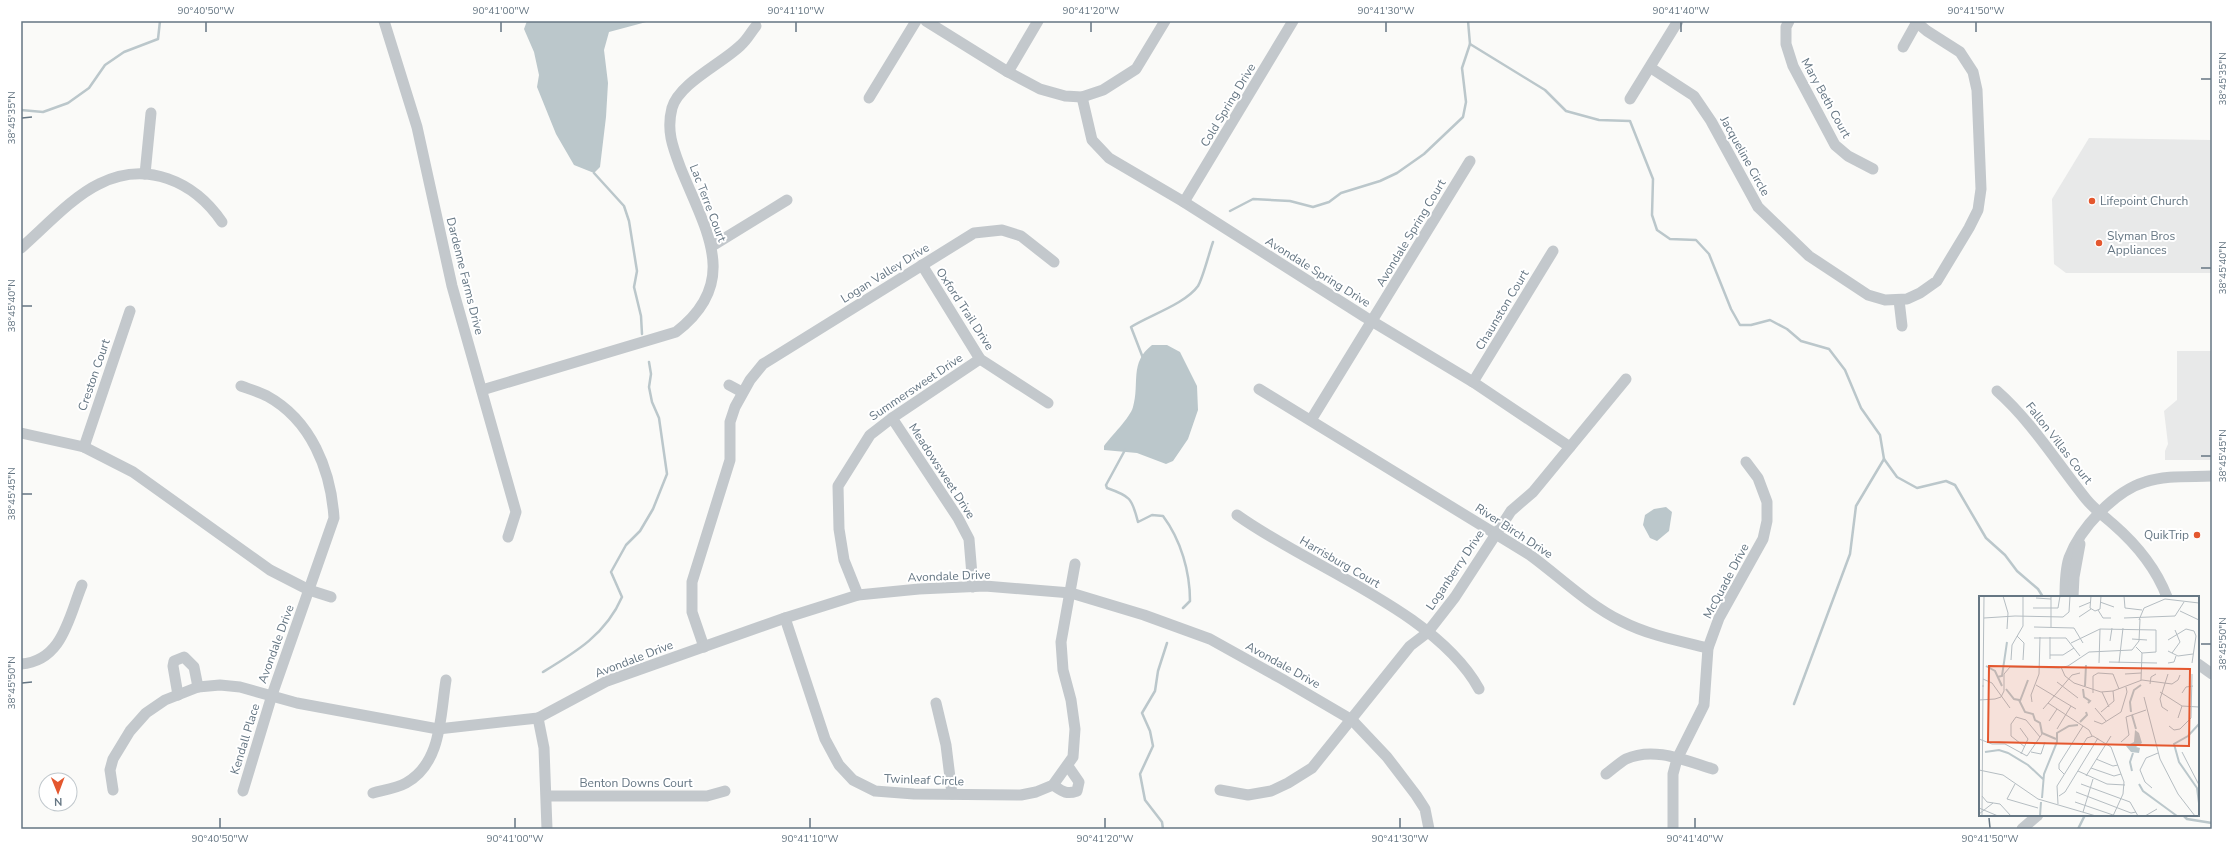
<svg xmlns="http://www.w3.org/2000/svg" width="2233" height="850" font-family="'Nunito Sans',sans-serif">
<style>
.built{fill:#e8e9e9}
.water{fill:#bbc7cb}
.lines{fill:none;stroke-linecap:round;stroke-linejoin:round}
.stream{stroke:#bbc7cb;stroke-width:2.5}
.minor{stroke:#c3c8cc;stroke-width:11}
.ticks{fill:none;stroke:#657683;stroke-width:1.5}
.poi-dot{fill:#e4572e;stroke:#fff;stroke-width:1.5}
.labels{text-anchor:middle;stroke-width:4;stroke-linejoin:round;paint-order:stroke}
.street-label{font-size:12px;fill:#657683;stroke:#fff}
.poi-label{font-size:12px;fill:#657683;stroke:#fff;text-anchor:start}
.inset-river{fill:none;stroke:#bbc7cb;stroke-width:2}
.inset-road{fill:none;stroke:#b5bdc2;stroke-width:1}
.view{fill:#e4572e;fill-opacity:0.15;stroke:#e4572e;stroke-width:2}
.inset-edge{fill:none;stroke:#657683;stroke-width:2}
.neatline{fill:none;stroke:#657683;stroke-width:1.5}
.ticks-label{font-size:10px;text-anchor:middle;fill:#657683}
</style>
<rect width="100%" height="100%" fill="#fafaf8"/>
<g class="built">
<path d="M 2089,138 L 2212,140 L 2212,273 L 2066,273 L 2054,264 L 2052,199 Z"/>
<path d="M 2177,351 L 2212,351 L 2212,460 L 2165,460 L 2165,451 L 2168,444 L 2164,411 L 2177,400 Z"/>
</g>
<g class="water">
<path d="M 527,21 L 650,21 L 609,32 L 604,50 L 608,83 L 606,117 L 600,167 L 594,173 L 574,165 L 556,134 L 537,87 L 539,75 L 534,52 L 524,29 Z"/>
<path d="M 1152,345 L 1167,345 L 1180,352 L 1197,386 L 1198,410 L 1188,439 L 1173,461 L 1166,464 L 1137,453 L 1104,450 L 1104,446 C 1111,436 1130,418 1133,407 C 1140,383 1129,363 1152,345 Z"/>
<path d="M 1666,507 L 1672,512 L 1669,531 L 1657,541 L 1650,538 L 1643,525 L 1645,515 L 1654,509 Z"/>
</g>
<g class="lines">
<g class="stream">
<path d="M 1470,44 L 1545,90 L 1566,111 L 1599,120 L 1630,121 L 1653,179 L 1652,215 L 1657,230 L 1670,239 L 1696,240 L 1709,254 L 1731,309 L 1740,325 L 1751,325 L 1770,320 L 1787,329 L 1801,341 L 1829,349 L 1845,370 L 1861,408 L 1880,435 L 1884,459 L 1897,477 L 1917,488 L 1946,481 L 1955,485 L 1986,538 L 2005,555 L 2017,571 L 2038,589 L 2043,597"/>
<path d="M 21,110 L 43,112 L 68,103 L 89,88 L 105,65 L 124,52 L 158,39 L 160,21"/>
<path d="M 594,173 L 624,206 L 629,221 L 637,271 L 634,287 L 641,316 L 642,334"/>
<path d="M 1230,211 L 1253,199 L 1290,201 L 1313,207 L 1329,202 L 1341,193 L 1380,181 L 1397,173 L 1424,154 L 1463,117 L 1466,102 L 1462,68 L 1470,44 L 1468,21"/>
<path d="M 1143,358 L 1131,327 C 1150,315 1185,304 1198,286 C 1203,278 1209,253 1213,242"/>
<path d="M 1125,450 L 1106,485 L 1107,488 C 1130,496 1132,498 1138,522 L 1152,515 L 1163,516 C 1181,540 1190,572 1190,601 L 1183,608"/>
<path d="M 543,672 C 576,652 606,634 622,597 L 611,572 L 626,545 L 640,531 L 653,509 L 667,474 L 659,418 L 652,402 L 649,387 L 651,374 L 649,362"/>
<path d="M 1794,704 L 1850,554 L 1856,506 L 1884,459"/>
<path d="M 2183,815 L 2187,819 L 2212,823"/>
<path d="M 1163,829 L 1162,822 L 1145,800 L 1140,774 L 1153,746 L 1150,731 L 1142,713 L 1155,691 L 1158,671 L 1167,643"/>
<path d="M 2078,829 L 2085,815"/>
</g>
<g class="minor">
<path d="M 384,21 L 417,127 L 452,286 L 516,512 L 508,537"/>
<path d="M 926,21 L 1008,72 L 1040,89 L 1065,96 L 1082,97 L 1103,90 L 1136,69 L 1165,21"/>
<path d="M 1789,21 L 1786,27 L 1786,44 L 1793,66 L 1835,145 L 1848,156 L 1873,169"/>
<path d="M 1903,47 L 1917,22"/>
<path d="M 1651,68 L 1694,96 L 1711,121 L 1758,207 L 1809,256 L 1868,295 L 1885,300 L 1907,299 L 1920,293 L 1937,281 L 1969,228 L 1978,210 L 1981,189 L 1977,90 L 1973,72 L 1960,52 L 1927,31 L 1915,21"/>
<path d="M 1008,72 L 1038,21"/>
<path d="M 1082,97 L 1092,140 L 1109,158 L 1184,202 L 1365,317 L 1473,382 L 1570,447"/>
<path d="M 869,98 L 916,21"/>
<path d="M 1630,99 L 1678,21"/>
<path d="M 145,174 L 151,113"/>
<path d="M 1184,202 L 1293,21"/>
<path d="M 712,246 L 787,200"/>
<path d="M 21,248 C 44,228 72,197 99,184 C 146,160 194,181 222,222"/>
<path d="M 922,265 L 980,359 L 1048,403"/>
<path d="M 1899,300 L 1902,326"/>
<path d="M 1473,382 L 1553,251"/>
<path d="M 729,385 L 742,392"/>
<path d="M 241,386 C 249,389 259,392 267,396 C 311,420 331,470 334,518 L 272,695 L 243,791"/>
<path d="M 1259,389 L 1530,555 C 1560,577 1587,604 1621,621 C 1648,635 1679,641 1708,648"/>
<path d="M 482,390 L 676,332 C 741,282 706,231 681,169 C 673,148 666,131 672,108 C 679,83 723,63 741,45 C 747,40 751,32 756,26"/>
<path d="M 1997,391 C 2032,422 2057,463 2086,499 C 2094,509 2104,516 2113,524 C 2136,544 2156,568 2167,597"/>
<path d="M 892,418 L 958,518 L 969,539 L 973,587"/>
<path d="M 1311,420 L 1470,161"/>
<path d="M 21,433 L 84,447 L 133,472 L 270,570 L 309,590 L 331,597"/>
<path d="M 84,447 L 130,311"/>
<path d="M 1237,515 C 1309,567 1436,611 1479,689"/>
<path d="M 858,595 L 844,560 L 839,529 L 838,486 L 870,435 L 892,418 L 980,359"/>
<path d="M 2065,597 C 2065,584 2065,570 2069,558 C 2080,528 2115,491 2145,482 C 2166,475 2190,477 2212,476"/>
<path d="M 2073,597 L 2074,577 L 2080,544"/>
<path d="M 785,618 L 825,739 L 839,765 L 853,780 L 875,791 L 914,794 L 1021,795 L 1036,792 L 1053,785 L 1073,757 L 1075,729 L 1071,700 L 1063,670 L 1061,642 L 1075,564"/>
<path d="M 704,647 L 692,612 L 692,582 L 730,460 L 730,422 L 735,407 L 750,380 L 763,364 L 974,233 L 1002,230 L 1021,236 L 1054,262"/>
<path d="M 21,664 C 63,661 69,616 82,585"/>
<path d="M 2198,664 L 2212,674"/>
<path d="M 178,695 L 173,666 L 174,661 L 184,657 L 194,667 L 198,687"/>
<path d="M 936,703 L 946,745 L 952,794"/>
<path d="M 538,718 L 544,748 L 547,829"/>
<path d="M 1606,774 C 1613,769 1619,763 1626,759 C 1654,746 1686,761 1713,769"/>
<path d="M 1053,785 C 1062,791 1066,795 1077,791 L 1079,782 L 1068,766"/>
<path d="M 113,790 L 110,770 L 113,759 L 130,731 L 146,713 L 165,700 L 198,687 L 220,685 L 240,687 L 297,703 L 438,729 L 538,718 L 607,681 L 785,618 L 858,595 L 919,589 L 985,586 L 1071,593 L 1144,615 L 1210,639 L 1282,679 L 1352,720 L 1387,757 L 1416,795 L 1425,809 L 1429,829"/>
<path d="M 1220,790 L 1248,795 L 1271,791 L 1288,783 L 1312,768 L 1410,646 L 1427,633 L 1455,597 L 1511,511 L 1533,492 L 1626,379"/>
<path d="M 373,793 C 384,790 397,788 406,783 C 442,763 440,716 446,680"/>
<path d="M 547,796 L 707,796 L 725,791"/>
<path d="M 1673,829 L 1673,774 L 1677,759 L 1704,705 L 1708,648 L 1719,618 L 1763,539 L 1767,521 L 1767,502 L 1758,478 L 1746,462"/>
<path d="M 2022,829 L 2038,815"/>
</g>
</g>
<path class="ticks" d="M 206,22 L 206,32M 501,22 L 501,32M 796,22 L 796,32M 1091,22 L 1091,32M 1386,22 L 1386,32M 1681,22 L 1681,32M 1976,22 L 1976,32M 2201,79 L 2211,79M 22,118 L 32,117M 2201,268 L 2211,268M 22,306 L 32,306M 2201,456 L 2211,456M 22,494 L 32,494M 2201,644 L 2211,644M 22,683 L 32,682M 220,818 L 220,828M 515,818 L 515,828M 810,818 L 810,828M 1105,818 L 1105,828M 1400,818 L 1400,828M 1695,818 L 1695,828M 1989,818 L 1990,828"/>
<g class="poi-dot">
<circle cx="2092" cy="201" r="4"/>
<circle cx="2099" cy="243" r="4"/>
<circle cx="2197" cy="535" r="4"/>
</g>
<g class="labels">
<g class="street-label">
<text transform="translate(1826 98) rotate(61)" y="4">Mary Beth Court</text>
<text transform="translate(1228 105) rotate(-59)" y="4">Cold Spring Drive</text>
<text transform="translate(1745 156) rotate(61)" y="4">Jacqueline Circle</text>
<text transform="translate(708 203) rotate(69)" y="4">Lac Terre Court</text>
<text transform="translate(1411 233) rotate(-59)" y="4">Avondale Spring Court</text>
<text transform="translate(1318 272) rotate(32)" y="4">Avondale Spring Drive</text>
<text transform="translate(885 273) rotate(-32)" y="4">Logan Valley Drive</text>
<text transform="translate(465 276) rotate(76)" y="4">Dardenne Farms Drive</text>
<text transform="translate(965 309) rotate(57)" y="4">Oxford Trail Drive</text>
<text transform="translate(1502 310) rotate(-59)" y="4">Chaunston Court</text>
<text transform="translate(94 375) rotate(-71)" y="4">Creston Court</text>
<text transform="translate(916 387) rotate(-34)" y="4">Summersweet Drive</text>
<text transform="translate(2059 443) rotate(52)" y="4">Fallon Villas Court</text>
<text transform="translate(942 471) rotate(57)" y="4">Meadowsweet Drive</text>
<text transform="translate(1514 531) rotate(33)" y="4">River Birch Drive</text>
<text transform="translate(1340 562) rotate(30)" y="4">Harrisburg Court</text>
<text transform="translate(1455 570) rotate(-56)" y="4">Loganberry Drive</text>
<text transform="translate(949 576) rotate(-2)" y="4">Avondale Drive</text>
<text transform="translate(1726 581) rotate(-62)" y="4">McQuade Drive</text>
<text transform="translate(276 644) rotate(-70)" y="4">Avondale Drive</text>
<text transform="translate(634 659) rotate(-21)" y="4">Avondale Drive</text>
<text transform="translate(1283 665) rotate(29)" y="4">Avondale Drive</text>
<text transform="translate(245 739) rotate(-73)" y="4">Kendall Place</text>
<text transform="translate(924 780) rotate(2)" y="4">Twinleaf Circle</text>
<text x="636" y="787">Benton Downs Court</text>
</g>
<g class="poi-label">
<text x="2100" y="205">Lifepoint Church</text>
<text x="2107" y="240">Slyman Bros<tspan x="2107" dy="14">Appliances</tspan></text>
<text x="2189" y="539" text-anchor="end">QuikTrip</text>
</g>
</g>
<g transform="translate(1979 596)">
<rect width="220" height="220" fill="#fafaf8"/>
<path d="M 156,134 L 160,137 L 163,147 L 157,151 L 161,152 L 160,157 L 152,156 L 147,150 L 155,146 Z" fill="#bbc7cb"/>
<path class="inset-river" d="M 7,70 L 16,75 L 23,90M 18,81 L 23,80 L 28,46M 106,90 L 107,69M 27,93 L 35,103 L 40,104 L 46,116 L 54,118 L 56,124 L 61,127 L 63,137 L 77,143M 104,93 L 105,101 L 111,105 L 109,107M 41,105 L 49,84M 152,116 L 151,106 L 155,94 L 162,89M 153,119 L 157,133M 101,126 L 108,119 L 107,116M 220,128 L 209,140 L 195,148 L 200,166 L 218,192 L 220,207M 6,156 L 20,154 L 29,157 L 49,169 L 64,183M 153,175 L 151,166 L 154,157M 160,188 L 164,195 L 198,220M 63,202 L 65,178 L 78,146 L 78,137 L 90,130 L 99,129M 61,220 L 62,206"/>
<path class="inset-road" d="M 24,0 L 29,17 L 28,33M 112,0 L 111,12 L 116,15 L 121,13 L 122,0M 145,0 L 146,12 L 163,14M 57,2 L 72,3M 121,6 L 135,11M 100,11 L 112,6M 54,12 L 79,12 L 81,0M 119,14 L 124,22 L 132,22M 201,15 L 220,24M 100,21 L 112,13M 5,22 L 36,20 L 84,21 L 90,16 L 91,0M 145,22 L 196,20 L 205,6M 160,24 L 165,12 L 186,3 L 220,7M 55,31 L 95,32 L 104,47M 72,31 L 72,0M 38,40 L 45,47 L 44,64M 55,42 L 87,42 L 101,60M 153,43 L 168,44M 189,44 L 207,33 L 215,35 L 217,40 L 213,67M 131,45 L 133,32M 92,47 L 121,33 L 177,34 L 177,56 L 163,57 L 157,51M 189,55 L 199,60 L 214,58M 193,57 L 201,46 L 196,34M 71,59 L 84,59 L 95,52M 71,63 L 71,41M 32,64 L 33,49 L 44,30 L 44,0M 130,66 L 178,67M 120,67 L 121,33M 140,67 L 144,32M 189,67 L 195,66 L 197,60M 82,71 L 86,80 L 95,87 L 122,96 L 134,95 L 163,84 L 193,88 L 199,84 L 201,79M 146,78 L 162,77M 4,83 L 13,87 L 31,112M 162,84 L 163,57M 78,86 L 99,102M 171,88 L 172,81 L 177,78M 57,89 L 97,113M 4,91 L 5,0M 123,96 L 130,111M 181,96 L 203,110 L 220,111M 114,97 L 114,80 L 119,77 L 134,78 L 140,93M 203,97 L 207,91 L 214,90M 165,101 L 181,163 L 199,198 L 216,220M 0,104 L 16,103 L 22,101 L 25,95 L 25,78 L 31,71 L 80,72 L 89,70 L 110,56 L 153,54 L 160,45 L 161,23M 53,106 L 52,99 L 60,78 L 61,41M 69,107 L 110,134 L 113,140M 116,112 L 127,125M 64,113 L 93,79 L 101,77M 189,115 L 183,111 L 181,103 L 189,78M 122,116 L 135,105 L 134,95M 199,122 L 203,110M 70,125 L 78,113M 115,125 L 123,128 L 142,116 L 148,96 L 147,91M 190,130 L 195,134 L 201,133 L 212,122 L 213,78M 41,132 L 49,143 L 42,158M 78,133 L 92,110M 0,143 L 13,148 L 26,148 L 48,160 L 63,138M 142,146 L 150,139 L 147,121 L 167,114M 46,151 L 32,140 L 32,128 L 37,121 L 47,124 L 61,141M 52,156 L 62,158 L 66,146M 203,156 L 220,189M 117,163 L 134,170 L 139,169M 112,172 L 135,180 L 142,178M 0,174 L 24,179 L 59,203 L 117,220M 99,175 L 128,188 L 146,189M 85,178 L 80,173 L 80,168 L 104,130M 107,180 L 132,140M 36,188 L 28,203 L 59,212M 102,188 L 151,206 L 159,220M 173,192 L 166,186 L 161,174 L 167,162 L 179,157M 97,196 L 152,217 L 157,216M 3,200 L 8,206 L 21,208 L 32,220M 80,200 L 86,196 L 119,142M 96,206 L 137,220M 79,208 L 78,190 L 108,142 L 114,140 L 132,151 L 145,186 L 144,198 L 134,220M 0,212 L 19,220M 104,216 L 114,183M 0,218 L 14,207M 3,220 L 4,89M 166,220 L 178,213"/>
<path class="view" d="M 10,70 L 211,73 L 210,150 L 9,146 Z"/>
<rect width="220" height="220" class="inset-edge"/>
</g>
<rect width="2233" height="850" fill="none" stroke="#ffffff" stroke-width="44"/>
<g transform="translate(58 792) rotate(179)"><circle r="19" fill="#ffffff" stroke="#c1c8cd"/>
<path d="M0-3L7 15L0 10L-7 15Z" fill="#e4572e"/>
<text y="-6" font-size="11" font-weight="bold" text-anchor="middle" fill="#657683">N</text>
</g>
<rect x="22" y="22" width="2189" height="806" class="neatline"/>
<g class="ticks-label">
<text x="206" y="14">90°40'50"W</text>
<text x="501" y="14">90°41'00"W</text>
<text x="796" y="14">90°41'10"W</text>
<text x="1091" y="14">90°41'20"W</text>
<text x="1386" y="14">90°41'30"W</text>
<text x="1681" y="14">90°41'40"W</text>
<text x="1976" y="14">90°41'50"W</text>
<text transform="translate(2222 79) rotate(-90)" y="4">38°45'35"N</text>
<text transform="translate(11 118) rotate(-90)" y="4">38°45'35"N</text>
<text transform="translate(2222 268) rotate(-90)" y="4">38°45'40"N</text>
<text transform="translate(11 306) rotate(-90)" y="4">38°45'40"N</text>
<text transform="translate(2222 456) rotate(-90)" y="4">38°45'45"N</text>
<text transform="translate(11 494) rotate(-90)" y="4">38°45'45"N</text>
<text transform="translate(2222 644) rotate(-90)" y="4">38°45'50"N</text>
<text transform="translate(11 683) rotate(-90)" y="4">38°45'50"N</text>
<text x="220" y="842">90°40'50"W</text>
<text x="515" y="842">90°41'00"W</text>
<text x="810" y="842">90°41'10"W</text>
<text x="1105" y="842">90°41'20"W</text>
<text x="1400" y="842">90°41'30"W</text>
<text x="1695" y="842">90°41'40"W</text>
<text x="1990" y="842">90°41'50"W</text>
</g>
</svg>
